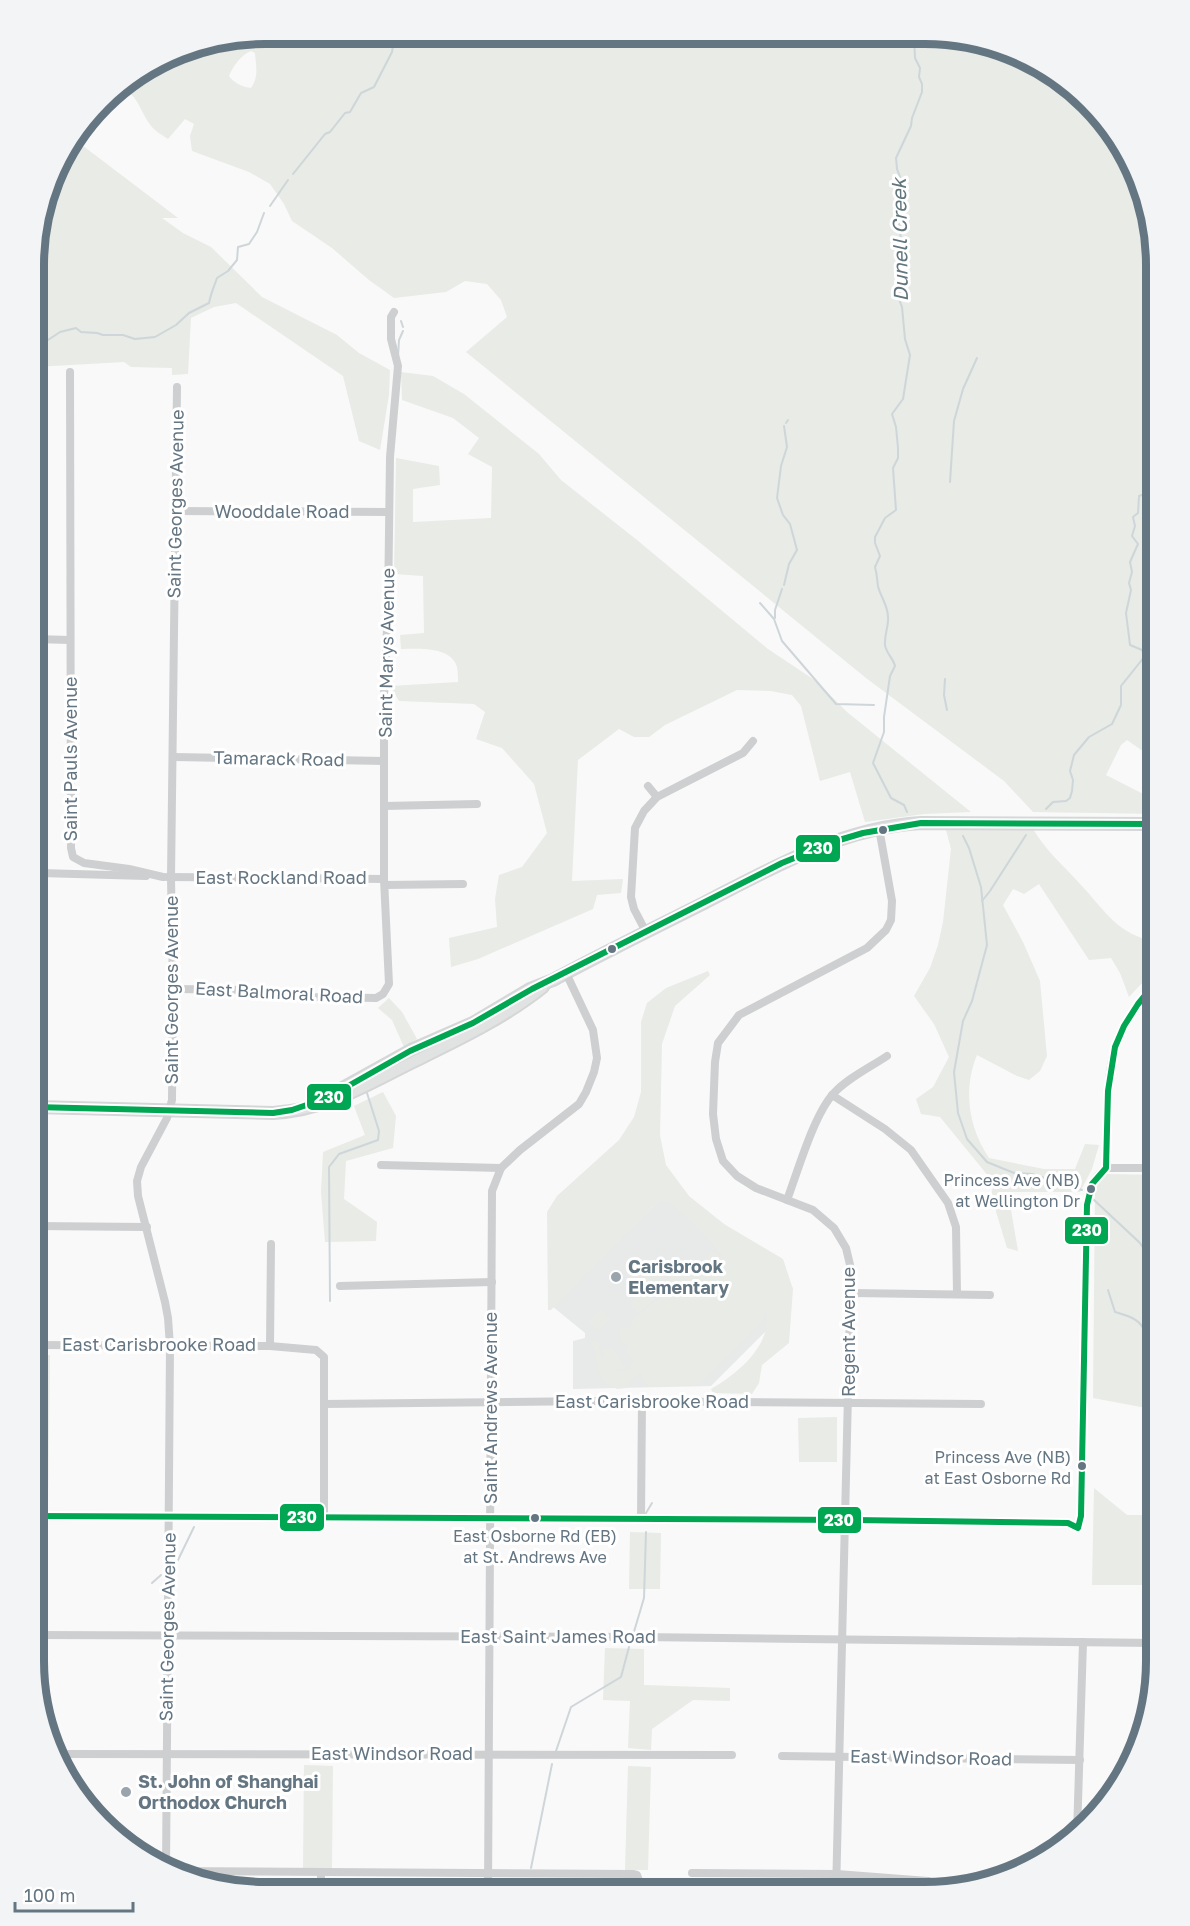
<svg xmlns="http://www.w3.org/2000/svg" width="1190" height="1926" font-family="'Golos Text',sans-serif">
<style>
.built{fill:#e8e9e9}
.green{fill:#e8ebe6;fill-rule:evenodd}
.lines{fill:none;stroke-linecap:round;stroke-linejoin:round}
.stream{stroke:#ced6d9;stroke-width:2}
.secondary-casing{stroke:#d5d6d7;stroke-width:14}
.street{stroke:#cecfd0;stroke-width:8}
.secondary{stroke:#e1e2e2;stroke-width:10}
.bus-1-casing{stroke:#fff;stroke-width:10}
.bus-1{stroke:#00a651;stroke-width:6}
.bus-dot{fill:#657683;stroke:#fff;stroke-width:2}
.poi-dot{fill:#99a4ac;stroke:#fff;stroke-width:2}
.labels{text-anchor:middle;stroke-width:6;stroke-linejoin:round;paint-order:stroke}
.bus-label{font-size:16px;fill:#657683;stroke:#fff;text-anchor:end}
.street-label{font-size:18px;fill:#657683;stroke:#fff}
.poi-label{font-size:18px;font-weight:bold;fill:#657683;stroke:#fff;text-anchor:start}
.water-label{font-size:20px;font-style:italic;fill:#60757c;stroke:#fff}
.rim{fill:none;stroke:#657683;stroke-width:8}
.line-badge{stroke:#fff;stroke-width:2}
.badge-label{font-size:16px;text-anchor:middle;font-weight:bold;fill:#fff}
</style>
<rect width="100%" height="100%" fill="#f9f9f9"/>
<path class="built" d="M 666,1194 L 771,1290 L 776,1321 L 711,1386 L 573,1389 L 573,1341 L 585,1338 L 585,1333 L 552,1306 Z"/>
<g class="green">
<path d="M 264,33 L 956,35 L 1015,51 L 1067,81 L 1109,124 L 1140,176 L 1157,264 L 1157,761 L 1127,740 L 1121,745 L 1106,775 L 1157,801 L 1157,814 L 1033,812 L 1004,781 L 866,678 L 466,352 L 507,317 L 501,300 L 487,284 L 465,281 L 446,292 L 394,298 L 369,280 L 332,248 L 292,221 L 284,204 L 270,184 L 249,172 L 192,151 L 190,136 L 194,124 L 185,119 L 168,139 C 162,135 153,130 149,123 C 138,107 138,93 117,87 L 176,50 ZM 251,51 L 255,53 C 256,66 259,77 251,88 C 242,87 234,83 229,76 C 233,66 241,55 251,51 Z"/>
<path d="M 74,139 L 178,218 L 162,218 L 183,233 L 211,247 L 262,297 L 337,335 L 359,353 L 390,370 L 389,395 L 380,450 L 359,441 L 343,376 L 236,303 L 214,307 L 191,318 L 188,374 L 172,375 L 172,368 L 131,367 L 124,362 L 35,367 L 35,234 L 57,162 Z"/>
<path d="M 401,372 L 433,376 L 464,394 L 539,454 L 561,480 L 637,540 L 768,649 L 816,681 L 847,712 L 971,812 L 924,814 L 865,822 L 850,772 L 820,781 L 801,706 L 792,695 L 771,691 L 737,690 L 665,725 L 649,737 L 634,737 L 619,729 L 578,760 L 572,881 L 623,879 L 621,893 L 597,895 L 593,909 L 478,959 L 451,967 L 449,938 L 497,927 L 495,899 L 499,875 L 522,867 L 547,833 L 534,784 L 502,748 L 476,739 L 485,712 L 474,704 L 399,701 L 390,686 L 458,682 C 458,677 458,672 457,667 C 451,646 418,649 401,649 L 400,635 L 424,633 L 423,576 L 394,574 L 396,458 L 439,466 L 440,485 L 413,489 L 413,522 L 491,518 L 492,467 L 468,454 L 479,438 L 453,418 L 402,400 Z"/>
<path d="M 1033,829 C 1046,851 1064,866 1081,885 C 1108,914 1115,932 1157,943 L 1157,967 L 1129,997 L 1120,973 L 1111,958 L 1089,960 L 1039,884 L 1024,894 L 1013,889 L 1003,905 L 1023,942 L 1040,981 L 1047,1056 L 1040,1071 L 1029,1080 L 1017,1076 L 977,1055 C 963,1089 968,1127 989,1158 L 1044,1169 L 1075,1169 L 1085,1144 L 1099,1145 L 1092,1169 L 1080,1192 L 1008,1192 L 1018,1251 L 1007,1248 L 991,1195 L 994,1183 L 940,1117 L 921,1114 L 916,1099 L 933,1087 L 949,1057 L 934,1024 L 914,996 L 930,968 L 938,945 L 943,922 L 951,849 L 946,830 Z"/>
<path d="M 708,971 L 710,975 L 675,1006 L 662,1044 L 660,1135 L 666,1165 L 689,1196 L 724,1224 L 783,1259 L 793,1289 L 789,1343 L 762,1365 L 759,1383 L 752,1394 L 713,1393 L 711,1389 C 737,1374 773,1345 766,1311 L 761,1323 L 698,1385 L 648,1387 L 640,1373 L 630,1382 L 626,1388 L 617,1389 L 603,1381 L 598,1370 L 595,1350 L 590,1342 L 596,1340 L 599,1344 L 603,1365 L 602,1350 L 612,1348 L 626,1368 L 612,1371 L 627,1370 L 634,1362 L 625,1350 L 628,1347 L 625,1343 L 621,1343 L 619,1327 L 630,1328 L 633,1319 L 670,1290 L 658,1298 L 643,1279 L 657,1267 L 666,1278 L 654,1289 L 691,1261 L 697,1268 L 712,1251 L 725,1258 L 694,1223 L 669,1202 L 658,1202 L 551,1310 L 548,1310 L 547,1212 L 557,1196 L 619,1140 L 634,1117 L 641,1092 L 641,1022 L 647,1003 L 666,988 Z"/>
<path d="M 389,998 L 402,1012 L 417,1039 L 404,1047 L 392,1020 L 378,1008 Z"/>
<path d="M 383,1092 L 396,1116 L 393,1148 L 346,1161 L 344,1199 L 377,1222 L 376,1241 L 325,1242 L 321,1192 L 323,1152 L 365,1135 L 354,1106 Z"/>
<path d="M 1107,1174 L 1157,1175 L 1157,1410 L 1093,1398 L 1095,1190 L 1101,1177 Z"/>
<path d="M 646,1290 L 654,1300 L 639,1313 L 630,1303 Z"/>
<path d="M 601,1309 L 611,1318 L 598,1331 L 588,1322 Z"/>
<path d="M 46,1355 L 50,1355 L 48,1505 L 33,1505 L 33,1362 L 45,1362 Z"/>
<path d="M 837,1417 L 837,1462 L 799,1462 L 798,1418 Z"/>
<path d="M 1094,1488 L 1127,1515 L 1157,1515 L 1157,1585 L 1092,1585 Z"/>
<path d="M 630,1532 L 661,1533 L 660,1589 L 629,1589 Z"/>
<path d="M 605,1648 L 644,1649 L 644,1685 L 730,1688 L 730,1701 L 693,1700 L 652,1729 L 651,1750 L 628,1748 L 630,1701 L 603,1700 Z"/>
<path d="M 304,1765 L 333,1766 L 332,1868 L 303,1868 Z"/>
<path d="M 628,1766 L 651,1767 L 648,1870 L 625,1870 Z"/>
</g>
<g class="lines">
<g class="stream">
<path d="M 293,174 L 325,134 L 330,132 L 345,113 L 350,112 L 361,93 L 374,87 L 392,52 L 395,33"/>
<path d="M 270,206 L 288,180"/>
<path d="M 401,321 L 403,327"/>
<path d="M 35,341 L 48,340 L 60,332 L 76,328 L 81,332 L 97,333 L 103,335 L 123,335 L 135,339 L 155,337 L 176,325 L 189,313 L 209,303 C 211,293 214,287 217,278 L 228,271 L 237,260 L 238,247 L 249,244 L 257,232 L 264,213"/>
<path d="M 398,357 L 399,340 L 403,331"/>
<path d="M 786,423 L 788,420"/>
<path d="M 950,482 L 954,421 L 963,389 L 977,358"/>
<path d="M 784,585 L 789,564 L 797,550 L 790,524 L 783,515 L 777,498 L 781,466 L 787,447 L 784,426"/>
<path d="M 760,603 L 774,619 L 782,641 L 836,704 L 874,705"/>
<path d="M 775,618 L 775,610 L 782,589"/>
<path d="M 1145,656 L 1142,650 L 1130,645 L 1126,613 L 1131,590 L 1129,583 L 1132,572 L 1130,562 L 1138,544 L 1132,536 L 1135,526 L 1133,517 L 1138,513 L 1139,496 L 1145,494 L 1149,485 L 1157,483"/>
<path d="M 945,679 L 944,695 L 947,710"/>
<path d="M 1046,809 L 1053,802 L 1066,801 L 1070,798 L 1072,791 L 1073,780 L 1070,771 L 1074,755 L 1089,737 L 1112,724 L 1121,705 L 1121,686 L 1157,641"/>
<path d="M 907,812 L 904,805 L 891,798 L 873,763 L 884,732 L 884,717 L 890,676 L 895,666 C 893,658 886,653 885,645 C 884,635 889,626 888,617 C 888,605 880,596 878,586 C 877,579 877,574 875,567 L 880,556 L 875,543 L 875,537 L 885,518 L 896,510 L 893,468 L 898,458 L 898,448 L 896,427 L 892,414 L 903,399 L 910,355 L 905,339 L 902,307 L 899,299 L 901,287 L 901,240 L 898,213 L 901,204 L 902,182 L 897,169 L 896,158 L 911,126 L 912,118 L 922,92 L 922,84 L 919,77 L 920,68 L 915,58 L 914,38 L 916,35"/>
<path d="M 963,836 L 969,848 L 981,887 L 987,945 L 972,1001 L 963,1021 L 954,1072 L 958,1113 L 967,1139 L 987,1162 L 1014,1173 L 1032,1174 L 1082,1190"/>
<path d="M 982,901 L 990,891 L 1026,835"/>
<path d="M 1093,1199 L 1140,1243 L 1157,1268"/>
<path d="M 1108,1290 L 1115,1312 C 1125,1315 1138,1318 1143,1328"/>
<path d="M 330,1301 L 329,1167 L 339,1154 L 378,1140 L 379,1131 L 367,1093"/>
<path d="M 1157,1335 L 1144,1330 L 1157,1275"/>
<path d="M 646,1516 L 646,1513 L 652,1503"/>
<path d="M 174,1564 L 178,1560 L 194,1527"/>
<path d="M 152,1583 L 161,1575"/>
<path d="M 633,1635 L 644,1598 L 646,1532"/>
<path d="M 556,1751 L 571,1707 L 621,1677 L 629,1647"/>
<path d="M 531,1868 L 552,1764"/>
<path d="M 526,1892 L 528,1881"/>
</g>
<g class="secondary-casing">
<g id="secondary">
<path d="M 34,1107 L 273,1113 C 328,1110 368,1084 415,1061 C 460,1039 504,1018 543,987"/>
<path d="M 308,1107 L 411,1050 L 473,1023 L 530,989 L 553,980 C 603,953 654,928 704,903 C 774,867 841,828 921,823 L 1157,824"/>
</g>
</g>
<g class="street">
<path d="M 70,372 L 71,848 L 73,857 L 84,863 L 129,869 L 163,877"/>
<path d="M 176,511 L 389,512"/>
<path d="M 34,639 L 70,640"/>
<path d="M 174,757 L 384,761"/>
<path d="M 648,786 L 657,797"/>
<path d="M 384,806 L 477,804"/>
<path d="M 34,870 L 40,873 L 146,876"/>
<path d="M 40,873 L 41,1107"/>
<path d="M 167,877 L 384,879"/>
<path d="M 385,885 L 463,884"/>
<path d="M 646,932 L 634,909 L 631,897 L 635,828 L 644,811 L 657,797 L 743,753 L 753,741"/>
<path d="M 173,989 L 261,990 L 314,997 L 376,998 L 383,994 L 389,984 L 384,879 L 384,697 L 388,606 L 390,457 L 398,366 L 391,339 L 391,317 L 394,312"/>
<path d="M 832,1095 L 885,1129 L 911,1150 L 948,1203 L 956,1227 L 957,1294"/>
<path d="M 381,1165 L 501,1168"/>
<path d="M 1106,1168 L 1157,1168"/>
<path d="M 787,1200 C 798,1171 814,1114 834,1093 C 848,1078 869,1068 887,1056"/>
<path d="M 34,1226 L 147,1227"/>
<path d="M 340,1286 L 492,1282"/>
<path d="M 852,1293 L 990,1295"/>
<path d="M 33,1345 L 270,1346 L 316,1350 L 324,1357 L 324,1518"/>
<path d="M 270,1346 L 271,1244"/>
<path d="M 324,1404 L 595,1401 L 981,1404"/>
<path d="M 33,1516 L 853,1520 L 1068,1523 L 1078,1528 L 1081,1516 L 1087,1205 C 1089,1189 1093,1178 1106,1168 C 1111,1088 1096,1045 1157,981"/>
<path d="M 641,1519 L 642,1401"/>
<path d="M 33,1635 L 639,1637 L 1156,1643"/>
<path d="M 53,1754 L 732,1755"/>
<path d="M 782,1756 L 1080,1760"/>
<path d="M 1077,1834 L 1083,1642"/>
<path d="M 166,1870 L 170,1346 L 168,1318 L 165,1302 L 138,1196 L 137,1181 L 141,1167 L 167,1118 L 172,1100 L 173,989 L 171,878 L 177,387"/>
<path d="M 168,1871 L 633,1874 L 637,1875 L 640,1883 L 640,1892"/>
<path d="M 692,1873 L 837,1874 L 928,1881"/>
<path d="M 967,1881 L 992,1880"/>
<path d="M 321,1891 L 321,1872"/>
<path d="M 488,1892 L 492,1191 L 501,1168 L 520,1150 L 579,1104 L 586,1092 L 594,1072 L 597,1058 L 593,1030 L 566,973"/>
<path d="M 836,1893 L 851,1269 L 846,1248 L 834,1228 L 813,1210 L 756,1188 L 737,1176 L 723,1161 L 716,1139 L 713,1114 L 715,1062 L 718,1043 L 739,1015 L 867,948 L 886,930 L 891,920 L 892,901 L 879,828"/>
</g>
<use href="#secondary" class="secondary"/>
<g class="bus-1-casing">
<g id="bus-1">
<path d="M 34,1107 L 273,1113 L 292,1110 L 327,1098 L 410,1051 L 473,1023 L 532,989 L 782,863 L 836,841 L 863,833 L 921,823 L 1157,824"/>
<path d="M 33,1516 L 853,1520 L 1068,1523 L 1078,1528 L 1081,1516 L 1087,1205 L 1092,1184 L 1106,1168 L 1108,1091 L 1115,1047 L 1124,1026 L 1138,1004 L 1157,981"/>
</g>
</g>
<use href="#bus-1" class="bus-1"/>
</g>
<g class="bus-dot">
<circle cx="883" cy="830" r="5"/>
<circle cx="612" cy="949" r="5"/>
<circle cx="1091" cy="1189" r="5"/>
<circle cx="1082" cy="1466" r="5"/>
<circle cx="535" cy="1518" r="5"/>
</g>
<g class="poi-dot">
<circle cx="616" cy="1277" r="6"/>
<circle cx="126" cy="1792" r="6"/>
</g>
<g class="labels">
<g class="bus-label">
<text x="1080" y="1186">Princess Ave (NB)<tspan x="1080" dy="21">at Wellington Dr</tspan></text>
<text x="1071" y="1463">Princess Ave (NB)<tspan x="1071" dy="21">at East Osborne Rd</tspan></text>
<text x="535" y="1542" text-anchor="middle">East Osborne Rd (EB)<tspan x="535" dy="21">at St. Andrews Ave</tspan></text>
</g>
<g class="street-label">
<text transform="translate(176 504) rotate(-89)" y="6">Saint Georges Avenue</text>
<text x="282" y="518">Wooddale Road</text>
<text transform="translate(387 653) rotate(-89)" y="6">Saint Marys Avenue</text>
<text transform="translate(71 759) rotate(-90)" y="6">Saint Pauls Avenue</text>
<text transform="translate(279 759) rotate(1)" y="6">Tamarack Road</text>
<text x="281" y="884">East Rockland Road</text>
<text transform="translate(172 990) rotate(-90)" y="6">Saint Georges Avenue</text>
<text transform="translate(279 993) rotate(3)" y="6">East Balmoral Road</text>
<text transform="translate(849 1332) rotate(-90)" y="6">Regent Avenue</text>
<text x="159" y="1351">East Carisbrooke Road</text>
<text x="652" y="1408">East Carisbrooke Road</text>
<text transform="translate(491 1408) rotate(-90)" y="6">Saint Andrews Avenue</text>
<text transform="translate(168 1627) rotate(-89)" y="6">Saint Georges Avenue</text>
<text x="558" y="1643">East Saint James Road</text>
<text x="392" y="1760">East Windsor Road</text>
<text transform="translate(931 1758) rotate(1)" y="6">East Windsor Road</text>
</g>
<g class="poi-label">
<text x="628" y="1273">Carisbrook<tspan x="628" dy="21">Elementary</tspan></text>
<text x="138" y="1788">St. John of Shanghai<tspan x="138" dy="21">Orthodox Church</tspan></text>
</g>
<g class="water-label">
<text transform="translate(900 240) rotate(-91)" y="7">Dunell Creek</text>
</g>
</g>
<path d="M0 0H1190V1926H0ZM265 44H925A221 221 0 0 1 1146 265V1661A221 221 0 0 1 925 1882H265A221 221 0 0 1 44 1661V265A221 221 0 0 1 265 44Z" fill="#f3f4f5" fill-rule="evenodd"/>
<path class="rim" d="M265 44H925A221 221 0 0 1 1146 265V1661A221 221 0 0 1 925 1882H265A221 221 0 0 1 44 1661V265A221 221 0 0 1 265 44Z"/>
<g class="line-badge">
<rect x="795" y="834" width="46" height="29" rx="6" fill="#00a651"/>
<rect x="306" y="1083" width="46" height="28" rx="6" fill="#00a651"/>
<rect x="1064" y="1216" width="45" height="29" rx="6" fill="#00a651"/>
<rect x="279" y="1503" width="46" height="29" rx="6" fill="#00a651"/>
<rect x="817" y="1506" width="45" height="28" rx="6" fill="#00a651"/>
</g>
<g class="badge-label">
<text x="818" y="854">230</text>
<text x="329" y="1103">230</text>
<text x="1087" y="1236">230</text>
<text x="302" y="1523">230</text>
<text x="839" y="1526">230</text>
</g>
<path d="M15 1902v9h118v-9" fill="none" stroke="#657683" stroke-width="3"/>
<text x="24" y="1902" font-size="18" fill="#657683" stroke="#ffffff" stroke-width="4.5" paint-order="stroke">100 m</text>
</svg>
